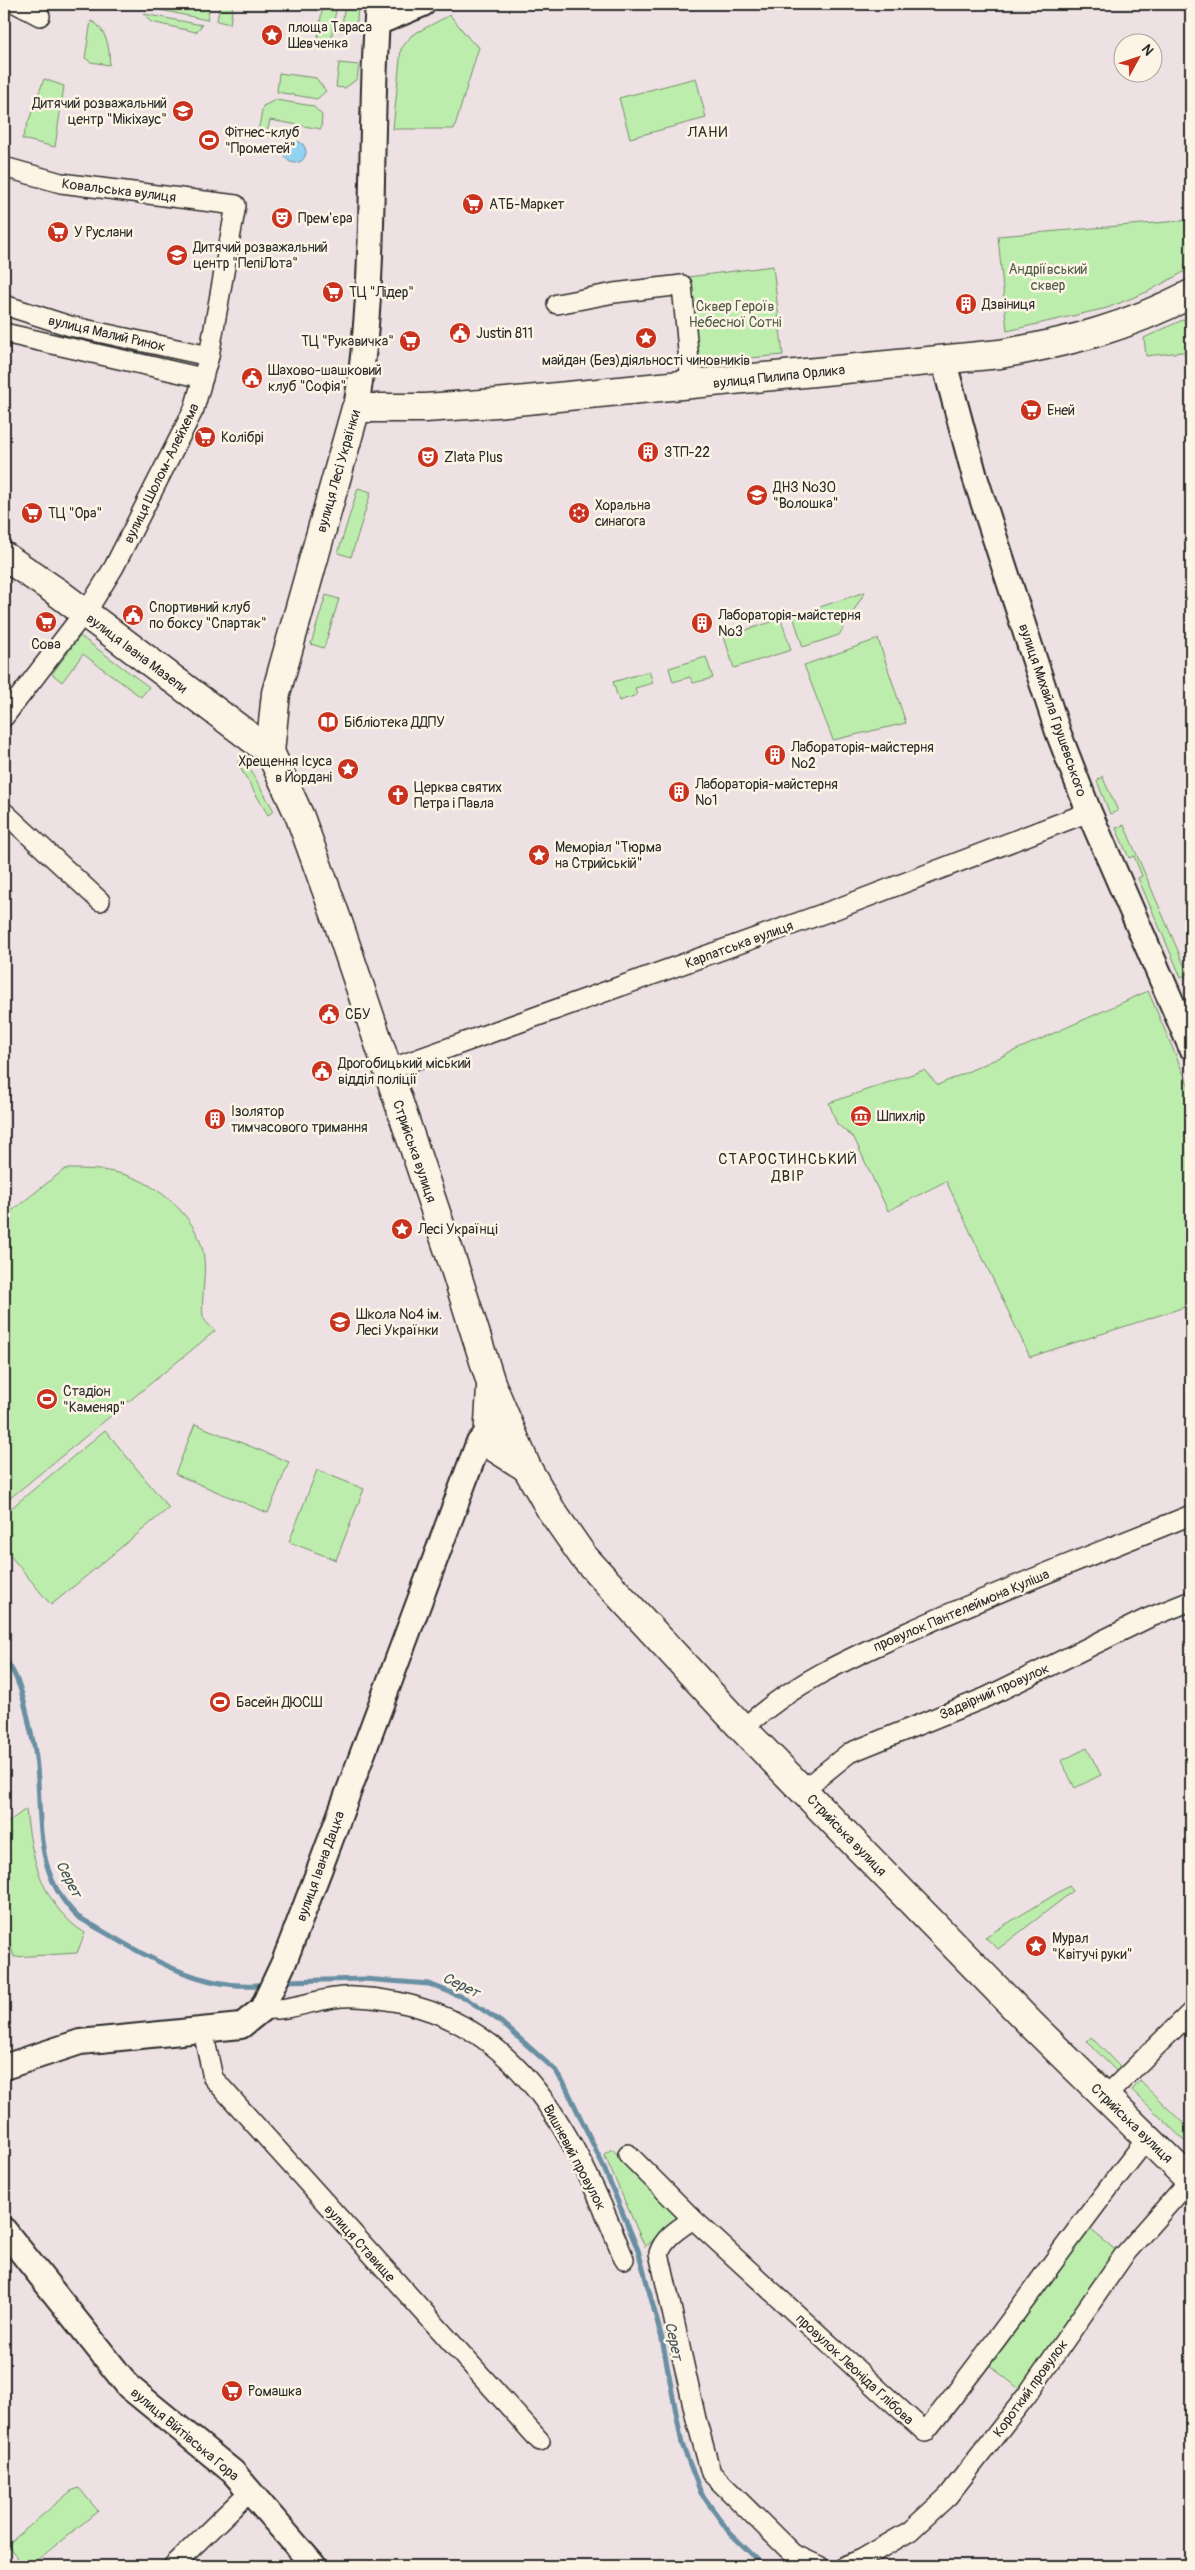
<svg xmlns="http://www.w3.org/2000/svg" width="1195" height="2570" font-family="Pangolin,sans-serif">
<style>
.green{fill:#bdedac;stroke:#748c6c}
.water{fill:#92d2f3;stroke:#698fa3}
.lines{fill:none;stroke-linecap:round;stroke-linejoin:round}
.stream{stroke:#698fa3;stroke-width:5}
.minor-casing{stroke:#2b2b2b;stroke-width:22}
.tertiary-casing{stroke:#2b2b2b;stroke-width:28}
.secondary-casing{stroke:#2b2b2b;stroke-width:31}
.minor{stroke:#fcf5e5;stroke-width:19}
.tertiary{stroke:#fcf5e5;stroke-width:24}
.secondary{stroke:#fcf5e5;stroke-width:28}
.labels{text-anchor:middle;stroke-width:5;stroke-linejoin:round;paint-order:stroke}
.poi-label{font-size:14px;fill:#2b2b2b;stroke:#fcf5e5;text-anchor:start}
.street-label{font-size:14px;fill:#2b2b2b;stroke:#fcf5e5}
.park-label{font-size:14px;fill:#505c4b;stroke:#fcf5e5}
.neighbourhood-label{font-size:15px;letter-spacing:1px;fill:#2b2b2b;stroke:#fcf5e5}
.water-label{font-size:15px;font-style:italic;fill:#45555d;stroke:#fcf5e5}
</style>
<rect width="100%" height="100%" fill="#eee1e3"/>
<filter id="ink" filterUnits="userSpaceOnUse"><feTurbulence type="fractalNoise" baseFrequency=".02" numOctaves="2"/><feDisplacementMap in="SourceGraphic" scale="10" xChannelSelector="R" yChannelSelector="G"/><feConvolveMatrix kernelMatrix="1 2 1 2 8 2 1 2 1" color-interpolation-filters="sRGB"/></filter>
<g filter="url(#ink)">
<g class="green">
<path d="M 133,4 L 210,4 L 207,20 Z"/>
<path d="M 220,4 L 233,4 L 230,24 L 217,21 Z"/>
<path d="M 323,4 L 337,4 L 330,45 L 317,43 Z"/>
<path d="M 345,4 L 358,4 L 357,21 L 341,32 Z"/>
<path d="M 144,14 L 202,25 L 196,32 L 151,22 Z"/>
<path d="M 450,15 L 471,41 L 479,47 L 454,129 L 393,129 L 401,49 L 412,35 Z"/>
<path d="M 91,21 C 106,27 111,51 109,65 L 91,62 L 85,58 Z"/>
<path d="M 339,63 L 359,65 L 357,79 L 345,88 L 336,87 Z"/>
<path d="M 279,73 L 316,78 L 326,91 L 317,99 L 277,92 Z"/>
<path d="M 696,78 L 706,118 L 630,138 L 619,98 Z"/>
<path d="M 44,79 L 64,86 L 55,147 L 22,139 Z"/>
<path d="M 276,100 L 313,106 L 322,115 L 321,129 L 270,120 L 267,133 L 258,132 L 263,106 Z"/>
<path d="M 1191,220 L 1191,268 L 1147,292 L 1107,308 L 1007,331 L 998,236 Z"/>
<path d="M 773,266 L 783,355 L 697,363 L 688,277 Z"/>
<path d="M 1191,316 L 1191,351 L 1146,356 L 1144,338 Z"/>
<path d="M 358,488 L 371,492 L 351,557 L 338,553 Z"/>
<path d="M 865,592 L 839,635 L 803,647 L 793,616 Z"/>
<path d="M 326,595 L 339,599 L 324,648 L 311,644 Z"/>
<path d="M 781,619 L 791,650 L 734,668 L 724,637 Z"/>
<path d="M 80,636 L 149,687 L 141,697 L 83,654 L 62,682 L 52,674 Z"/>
<path d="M 878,639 L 906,723 L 833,740 L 804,665 Z"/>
<path d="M 706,657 L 713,678 L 693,683 L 690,677 L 673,682 L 669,668 Z"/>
<path d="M 649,671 L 653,683 L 635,688 L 637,695 L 619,701 L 613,682 Z"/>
<path d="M 244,759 L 274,811 L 268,815 L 237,762 Z"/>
<path d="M 1102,776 L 1118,811 L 1110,814 L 1097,781 Z"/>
<path d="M 1124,825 L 1188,974 L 1181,977 L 1138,878 L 1142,876 L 1134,856 L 1129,858 L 1116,828 Z"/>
<path d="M 1148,991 L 1191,1091 L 1191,1305 L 1030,1357 L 946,1181 L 888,1211 L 854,1138 L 837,1124 L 829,1103 L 924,1070 L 938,1085 Z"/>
<path d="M 65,1169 C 85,1169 107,1169 126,1175 C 160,1185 201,1221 204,1258 C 206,1276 201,1300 203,1316 C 204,1321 211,1327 215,1331 L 4,1503 L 4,1217 Z"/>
<path d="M 195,1424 L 289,1462 L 268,1513 L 175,1474 Z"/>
<path d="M 105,1430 L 169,1508 L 51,1605 L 4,1548 L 4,1514 Z"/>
<path d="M 317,1470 L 364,1489 L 336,1560 L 289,1542 Z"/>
<path d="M 1087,1748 L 1101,1775 L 1075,1788 L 1061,1761 Z"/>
<path d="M 26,1809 C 31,1857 42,1906 85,1933 L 77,1953 L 14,1957 L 4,1923 L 4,1825 Z"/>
<path d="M 1069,1886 L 1073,1891 L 998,1949 L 985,1937 Z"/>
<path d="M 1091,2037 L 1121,2068 L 1117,2072 L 1087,2041 Z"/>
<path d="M 1140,2081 L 1191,2131 L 1191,2139 L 1187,2143 L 1132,2090 Z"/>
<path d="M 612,2149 L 680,2218 L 645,2247 L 604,2154 Z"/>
<path d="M 1085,2225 L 1118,2252 L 1022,2391 L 988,2364 Z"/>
<path d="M 79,2488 L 98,2511 L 30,2566 L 8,2566 L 18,2558 L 7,2545 L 71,2491 Z"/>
</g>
<circle class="water" cx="295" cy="152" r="11"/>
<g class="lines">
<g class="stream">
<path d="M 4,1658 C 18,1675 23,1696 28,1718 C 31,1734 36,1750 37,1767 C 42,1822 34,1875 78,1917 C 134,1948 198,1994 265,1984"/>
<path d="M 284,1981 L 364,1979 L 429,1984 L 465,1998 L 501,2022 L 555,2070 L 565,2085 L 601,2161 L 638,2250 L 662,2339 L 682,2444 L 701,2493 L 729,2532 L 764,2566"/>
</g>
<g class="minor-casing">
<g id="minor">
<path d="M 17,4 L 40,16"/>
<path d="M 4,167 L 61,183 L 236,205 L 209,356 L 194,409 L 114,567 L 93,601 L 4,717"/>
<path d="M 557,304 L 614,293 L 682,285 L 691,384"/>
<path d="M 4,305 L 70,326 L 209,356"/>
<path d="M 4,333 L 203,378"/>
<path d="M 4,812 L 100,901"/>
<path d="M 387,1070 L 836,909 L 1089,812"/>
<path d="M 743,1729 C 794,1681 856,1655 919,1627 C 1008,1587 1100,1552 1191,1515"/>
<path d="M 803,1790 L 849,1753 L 987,1697 L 1146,1619 L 1191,1601"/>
<path d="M 262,2009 C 293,2012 323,1995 355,1997 C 513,2003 573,2130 624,2259"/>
<path d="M 203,2031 L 213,2078 L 540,2441"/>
<path d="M 1105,2097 L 1191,2012"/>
<path d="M 628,2154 L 693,2219 L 925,2432 C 1002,2337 1070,2234 1147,2139"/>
<path d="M 693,2219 C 680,2228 664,2237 659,2253 L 696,2419 L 711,2473 L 793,2554 L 819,2566"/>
<path d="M 173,2566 L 250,2491"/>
<path d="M 845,2566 L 862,2559 L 910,2531 L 948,2496 L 1027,2395 L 1124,2255 L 1190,2180"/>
</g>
</g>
<g class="tertiary-casing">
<g id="tertiary">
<path d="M 377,23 L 423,4"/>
<path d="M 944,362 L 975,477 L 1058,732 L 1089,812 L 1191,1047"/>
<path d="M 356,408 C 378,275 368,138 378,4"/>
<path d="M 4,2067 L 80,2042 L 241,2026 L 262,2009 L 284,1962 L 320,1868 L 478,1444 L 488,1432"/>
<path d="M 4,2230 L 129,2387 L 233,2472 L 314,2566"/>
</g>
</g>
<g class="secondary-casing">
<g id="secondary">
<path d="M 4,556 L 57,592 L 270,752 L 300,817 L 339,925 L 456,1272 L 491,1383 L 527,1468 L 551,1510 L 583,1556 L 743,1729 L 1031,2024 L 1191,2181"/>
<path d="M 270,752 L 276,693 L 356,408 L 425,408 L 496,403 L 1000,354 C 1074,341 1124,328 1191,294"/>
<path d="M 491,1388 L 488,1440 L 492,1446 L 527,1468"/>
</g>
</g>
<use href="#minor" class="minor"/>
<use href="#tertiary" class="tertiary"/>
<use href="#secondary" class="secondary"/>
</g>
</g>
<defs>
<g id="sight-disc" transform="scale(1.125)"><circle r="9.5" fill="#c8321e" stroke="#fcf5e5"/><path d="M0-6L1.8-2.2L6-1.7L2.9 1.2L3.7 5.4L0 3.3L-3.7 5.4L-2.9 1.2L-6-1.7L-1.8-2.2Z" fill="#fff"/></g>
<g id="school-disc" transform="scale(1.125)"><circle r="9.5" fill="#c8321e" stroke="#fcf5e5"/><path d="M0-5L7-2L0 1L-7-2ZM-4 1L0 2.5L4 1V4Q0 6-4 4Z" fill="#fff"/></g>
<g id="stadium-disc" transform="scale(1.125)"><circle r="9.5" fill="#c8321e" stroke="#fcf5e5"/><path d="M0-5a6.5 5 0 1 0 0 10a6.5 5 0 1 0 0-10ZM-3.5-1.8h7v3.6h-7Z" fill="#fff"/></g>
<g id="supermarket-disc" transform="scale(1.125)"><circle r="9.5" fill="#c8321e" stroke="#fcf5e5"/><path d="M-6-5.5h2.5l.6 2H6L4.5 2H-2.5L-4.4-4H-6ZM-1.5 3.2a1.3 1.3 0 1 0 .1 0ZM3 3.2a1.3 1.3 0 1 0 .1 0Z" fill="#fff"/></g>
<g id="theatre-disc" transform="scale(1.125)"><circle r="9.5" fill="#c8321e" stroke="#fcf5e5"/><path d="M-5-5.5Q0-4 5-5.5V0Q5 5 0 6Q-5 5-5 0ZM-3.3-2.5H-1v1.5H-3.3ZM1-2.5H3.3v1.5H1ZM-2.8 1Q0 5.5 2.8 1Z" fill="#fff"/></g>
<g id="building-disc" transform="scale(1.125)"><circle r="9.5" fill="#c8321e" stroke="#fcf5e5"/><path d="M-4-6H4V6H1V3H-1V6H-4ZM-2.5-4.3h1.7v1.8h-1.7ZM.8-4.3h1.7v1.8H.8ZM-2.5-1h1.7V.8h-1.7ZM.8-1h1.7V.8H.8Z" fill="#fff"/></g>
<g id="civic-disc" transform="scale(1.125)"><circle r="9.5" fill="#c8321e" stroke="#fcf5e5"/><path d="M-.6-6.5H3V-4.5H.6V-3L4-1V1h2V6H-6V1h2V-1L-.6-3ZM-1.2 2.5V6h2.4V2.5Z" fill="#fff"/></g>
<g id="synagogue-disc" transform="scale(1.125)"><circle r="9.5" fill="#c8321e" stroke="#fcf5e5"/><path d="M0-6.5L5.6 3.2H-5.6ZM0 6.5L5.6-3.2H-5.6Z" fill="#fff"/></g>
<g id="library-disc" transform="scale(1.125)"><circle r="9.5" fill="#c8321e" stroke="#fcf5e5"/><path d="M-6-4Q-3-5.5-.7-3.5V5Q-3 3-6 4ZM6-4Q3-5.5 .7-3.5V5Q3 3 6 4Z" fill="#fff"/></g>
<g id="church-disc" transform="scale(1.125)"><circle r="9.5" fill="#c8321e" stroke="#fcf5e5"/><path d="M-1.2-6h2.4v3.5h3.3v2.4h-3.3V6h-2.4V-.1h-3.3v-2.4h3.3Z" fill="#fff"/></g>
<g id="museum-disc" transform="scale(1.125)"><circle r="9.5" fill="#c8321e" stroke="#fcf5e5"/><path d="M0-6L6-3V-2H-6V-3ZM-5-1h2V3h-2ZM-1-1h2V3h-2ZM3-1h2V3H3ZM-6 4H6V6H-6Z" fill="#fff"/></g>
</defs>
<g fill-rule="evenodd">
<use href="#sight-disc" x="272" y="35"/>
<use href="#school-disc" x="183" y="111"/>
<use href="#stadium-disc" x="209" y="140"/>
<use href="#supermarket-disc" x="473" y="204"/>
<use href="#theatre-disc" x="282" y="218"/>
<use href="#supermarket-disc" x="58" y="232"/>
<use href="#school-disc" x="177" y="255"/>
<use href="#supermarket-disc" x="333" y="292"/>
<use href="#building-disc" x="966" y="304"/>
<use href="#civic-disc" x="460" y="333"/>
<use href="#sight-disc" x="646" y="338"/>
<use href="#supermarket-disc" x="410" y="341"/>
<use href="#civic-disc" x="252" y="378"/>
<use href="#supermarket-disc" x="1031" y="410"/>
<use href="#supermarket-disc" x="205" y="437"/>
<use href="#building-disc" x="648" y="452"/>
<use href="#theatre-disc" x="428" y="457"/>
<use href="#school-disc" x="757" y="495"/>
<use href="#supermarket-disc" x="32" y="513"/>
<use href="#synagogue-disc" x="579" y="513"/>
<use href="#civic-disc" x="133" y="615"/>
<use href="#supermarket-disc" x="46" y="622"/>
<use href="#building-disc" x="702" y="623"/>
<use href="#library-disc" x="328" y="722"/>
<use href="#building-disc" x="775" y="755"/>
<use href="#sight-disc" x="348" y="769"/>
<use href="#building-disc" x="679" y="792"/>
<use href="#church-disc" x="398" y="795"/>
<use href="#sight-disc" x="539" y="855"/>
<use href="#civic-disc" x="329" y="1014"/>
<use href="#civic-disc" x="322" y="1071"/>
<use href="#museum-disc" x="861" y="1116"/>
<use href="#building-disc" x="215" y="1119"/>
<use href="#sight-disc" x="402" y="1229"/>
<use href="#school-disc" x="340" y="1322"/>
<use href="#stadium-disc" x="47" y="1399"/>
<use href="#stadium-disc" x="220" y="1702"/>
<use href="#sight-disc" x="1036" y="1946"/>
<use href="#supermarket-disc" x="232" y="2391"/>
</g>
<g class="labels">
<g class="poi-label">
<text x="288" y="32">площа Тараса<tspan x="288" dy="16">Шевченка</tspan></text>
<text x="167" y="108" text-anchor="end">Дитячий розважальний<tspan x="167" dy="16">центр "Мікіхаус"</tspan></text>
<text x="225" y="137">Фітнес-клуб<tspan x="225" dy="16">"Прометей"</tspan></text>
<text x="489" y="209">АТБ-Маркет</text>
<text x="298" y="223">Прем'єра</text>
<text x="74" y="237">У Руслани</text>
<text x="193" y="252">Дитячий розважальний<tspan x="193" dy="16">центр "ПепіЛота"</tspan></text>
<text x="349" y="297">ТЦ "Лідер"</text>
<text x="982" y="309">Дзвіниця</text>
<text x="476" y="338">Justin 811</text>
<text x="394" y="346" text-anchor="end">ТЦ "Рукавичка"</text>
<text x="646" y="365" text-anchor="middle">майдан (Без)діяльності чиновників</text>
<text x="268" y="375">Шахово-шашковий<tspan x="268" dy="16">клуб "Софія"</tspan></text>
<text x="1047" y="415">Еней</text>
<text x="221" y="442">Колібрі</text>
<text x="664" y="457">ЗТП-22</text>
<text x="444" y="462">Zlata Plus</text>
<text x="773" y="492">ДНЗ №30<tspan x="773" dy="16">"Волошка"</tspan></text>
<text x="595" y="510">Хоральна<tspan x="595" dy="16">синагога</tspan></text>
<text x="48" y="518">ТЦ "Ора"</text>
<text x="149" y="612">Спортивний клуб<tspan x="149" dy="16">по боксу "Спартак"</tspan></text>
<text x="718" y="620">Лабораторія-майстерня<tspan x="718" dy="16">№3</tspan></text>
<text x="46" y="649" text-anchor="middle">Сова</text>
<text x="344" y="727">Бібліотека ДДПУ</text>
<text x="791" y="752">Лабораторія-майстерня<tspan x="791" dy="16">№2</tspan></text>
<text x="332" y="766" text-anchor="end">Хрещення Ісуса<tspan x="332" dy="16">в Йордані</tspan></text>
<text x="695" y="789">Лабораторія-майстерня<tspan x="695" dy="16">№1</tspan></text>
<text x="414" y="792">Церква святих<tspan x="414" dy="16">Петра і Павла</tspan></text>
<text x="555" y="852">Меморіал "Тюрма<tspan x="555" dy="16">на Стрийській"</tspan></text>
<text x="345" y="1019">СБУ</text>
<text x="338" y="1068">Дрогобицький міський<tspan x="338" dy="16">відділ поліції</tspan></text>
<text x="231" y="1116">Ізолятор<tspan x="231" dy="16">тимчасового тримання</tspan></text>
<text x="877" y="1121">Шпихлір</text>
<text x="418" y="1234">Лесі Українці</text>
<text x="356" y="1319">Школа №4 ім.<tspan x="356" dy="16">Лесі Українки</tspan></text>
<text x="63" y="1396">Стадіон<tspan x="63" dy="16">"Каменяр"</tspan></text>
<text x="236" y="1707">Басейн ДЮСШ</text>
<text x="1052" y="1943">Мурал<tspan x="1052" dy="16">"Квітучі руки"</tspan></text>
<text x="248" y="2396">Ромашка</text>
</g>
<g class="street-label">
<text transform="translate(119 190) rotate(7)" y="5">Ковальська вулиця</text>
<text transform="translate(107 333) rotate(13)" y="5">вулиця Малий Ринок</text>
<text transform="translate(779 376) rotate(-6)" y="5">вулиця Пилипа Орлика</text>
<text transform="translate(338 471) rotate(-74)" y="5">вулиця Лесі Українки</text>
<text transform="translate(161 473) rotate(-64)" y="5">вулиця Шолом-Алейхема</text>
<text transform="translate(137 653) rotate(37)" y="5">вулиця Івана Мазепи</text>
<text transform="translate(1053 710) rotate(71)" y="5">вулиця Михайла Грушевського</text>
<text transform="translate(739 944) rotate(-20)" y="5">Карпатська вулиця</text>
<text transform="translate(415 1151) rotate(71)" y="5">Стрийська вулиця</text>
<text transform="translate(961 1610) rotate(-23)" y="5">провулок Пантелеймона Куліша</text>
<text transform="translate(994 1691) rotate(-24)" y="5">Задвірний провулок</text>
<text transform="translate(847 1835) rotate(46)" y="5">Стрийська вулиця</text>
<text transform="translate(320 1866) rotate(-70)" y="5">вулиця Івана Дацка</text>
<text transform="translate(1132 2123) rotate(44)" y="5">Стрийська вулиця</text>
<text transform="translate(575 2157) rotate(62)" y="5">Вишневий провулок</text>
<text transform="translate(360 2243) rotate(48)" y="5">вулиця Ставище</text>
<text transform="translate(855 2369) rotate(43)" y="5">провулок Леоніда Глібова</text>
<text transform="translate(1030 2388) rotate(-54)" y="5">Короткий провулок</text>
<text transform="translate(185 2434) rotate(40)" y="5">вулиця Війтівська Гора</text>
</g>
<g class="park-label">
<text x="1048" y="274">Андріївський<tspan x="1048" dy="16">сквер</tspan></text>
<text x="735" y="311">Сквер Героїв<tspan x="735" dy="16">Небесної Сотні</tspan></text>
</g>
<g class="neighbourhood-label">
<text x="708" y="137">ЛАНИ</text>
<text x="788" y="1164">СТАРОСТИНСЬКИЙ<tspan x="788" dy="17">ДВІР</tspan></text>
</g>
<g class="water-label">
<text transform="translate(69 1879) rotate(63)" y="5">Серет</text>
<text transform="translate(461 1985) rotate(26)" y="5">Серет</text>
<text transform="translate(674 2341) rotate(78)" y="5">Серет</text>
</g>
</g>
<rect width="1195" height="2570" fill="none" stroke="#fcf5e5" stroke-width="20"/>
<rect x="10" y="10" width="1175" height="2550" fill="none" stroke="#2b2b2b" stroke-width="2" filter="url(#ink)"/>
<g transform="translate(1138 58) rotate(50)"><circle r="24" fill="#fcf5e5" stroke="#a8a49b"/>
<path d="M0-4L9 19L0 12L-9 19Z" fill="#c8321e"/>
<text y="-8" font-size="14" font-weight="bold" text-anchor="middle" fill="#2b2b2b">N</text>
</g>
</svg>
